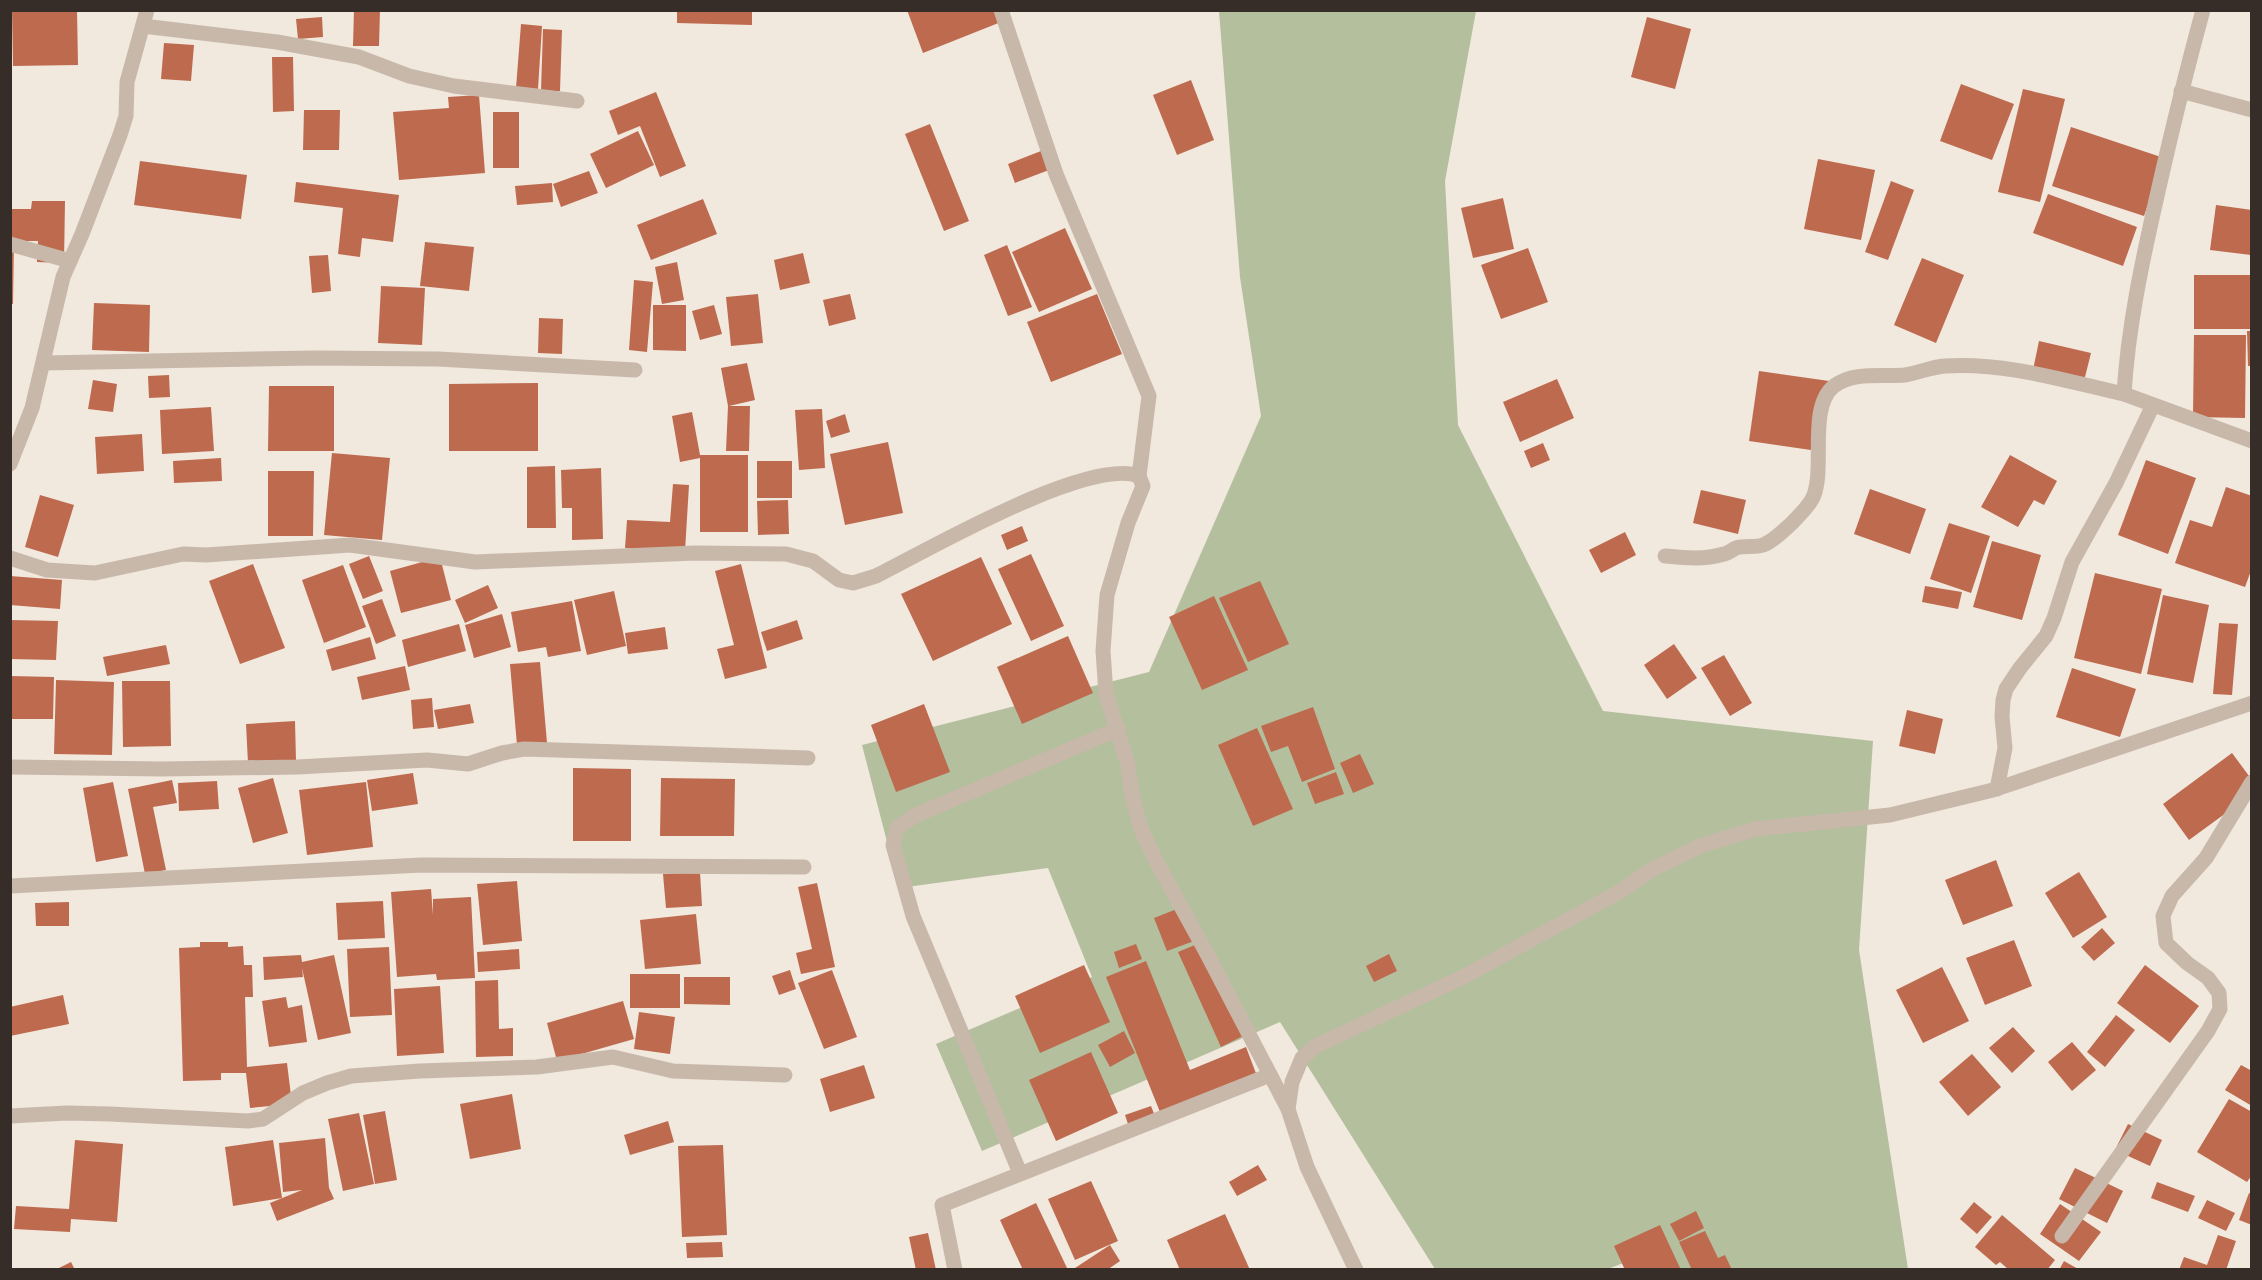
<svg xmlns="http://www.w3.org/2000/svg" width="2262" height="1280" font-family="Cabin,sans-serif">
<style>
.green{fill:#b4bf9e}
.building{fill:#be6a4e}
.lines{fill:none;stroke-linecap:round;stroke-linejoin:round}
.minor{stroke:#c8b8aa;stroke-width:15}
</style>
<rect width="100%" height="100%" fill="#f1e8de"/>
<path class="green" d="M 1219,11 L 1476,11 L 1445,181 L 1458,425 L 1603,711 L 1873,741 L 1859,950 L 1908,1269 L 1676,1269 L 1664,1247 L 1608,1269 L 1435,1269 L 1280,1022 L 982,1151 L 936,1044 L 1092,977 L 1048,868 L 899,888 L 862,745 L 1149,672 L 1261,416 L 1240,277 Z"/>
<g class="building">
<path d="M 12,10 L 77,10 L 78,65 L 13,66 Z"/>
<path d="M 354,10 L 380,10 L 379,46 L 353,46 Z"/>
<path d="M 677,10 L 752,10 L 752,25 L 677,23 Z"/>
<path d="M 907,10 L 996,10 L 1001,22 L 923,53 Z"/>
<path d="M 322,17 L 323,37 L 298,39 L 296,19 Z"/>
<path d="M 1647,17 L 1691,29 L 1675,89 L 1631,77 Z"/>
<path d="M 521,24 L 542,26 L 538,89 L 516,88 Z"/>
<path d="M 543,29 L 562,30 L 560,91 L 541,91 Z"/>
<path d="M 164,43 L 194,45 L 191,81 L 161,79 Z"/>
<path d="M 272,57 L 293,57 L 294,111 L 273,112 Z"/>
<path d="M 1191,80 L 1214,140 L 1177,155 L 1153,95 Z"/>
<path d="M 1961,84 L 2014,104 L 1992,160 L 1940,141 Z"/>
<path d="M 2023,89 L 2065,99 L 2040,202 L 1998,192 Z"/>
<path d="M 656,92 L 686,166 L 660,177 L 640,126 L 618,135 L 609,111 Z"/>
<path d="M 479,95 L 485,173 L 399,180 L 393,112 L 449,108 L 448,97 Z"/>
<path d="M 304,110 L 340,110 L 339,150 L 303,150 Z"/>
<rect x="493" y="112" width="26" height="56"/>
<path d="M 930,124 L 969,221 L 944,231 L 905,134 Z"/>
<path d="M 2071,127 L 2164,158 L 2144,216 L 2052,186 Z"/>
<path d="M 638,131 L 654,165 L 606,188 L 590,154 Z"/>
<path d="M 1041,151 L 1049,170 L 1015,183 L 1008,164 Z"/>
<path d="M 1818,159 L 1875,170 L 1861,240 L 1804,229 Z"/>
<path d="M 140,161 L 247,175 L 241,219 L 134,205 Z"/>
<path d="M 589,171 L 598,193 L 561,207 L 553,184 Z"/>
<path d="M 1891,181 L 1914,190 L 1888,260 L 1865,252 Z"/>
<path d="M 296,182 L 399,195 L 393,242 L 362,238 L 360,257 L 338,254 L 343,208 L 294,202 Z"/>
<path d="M 552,183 L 553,202 L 517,205 L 515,186 Z"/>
<path d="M 2048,194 L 2137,227 L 2123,266 L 2033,233 Z"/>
<path d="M 1503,198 L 1514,249 L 1473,258 L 1461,208 Z"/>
<path d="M 703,199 L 717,234 L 651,260 L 637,225 Z"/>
<path d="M 32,201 L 65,201 L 64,263 L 37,262 L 38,241 L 14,241 L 13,304 L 10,304 L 10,209 L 31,209 Z"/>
<path d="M 2216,205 L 2252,210 L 2251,255 L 2210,250 Z"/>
<path d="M 1065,228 L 1092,289 L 1039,312 L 1012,252 Z"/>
<path d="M 425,242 L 474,247 L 469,291 L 420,286 Z"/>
<path d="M 1007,245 L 1032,307 L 1008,316 L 984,255 Z"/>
<path d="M 1528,248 L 1548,302 L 1501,319 L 1481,265 Z"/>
<path d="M 803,253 L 810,283 L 780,290 L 774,260 Z"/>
<path d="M 328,255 L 331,291 L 312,293 L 309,256 Z"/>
<path d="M 1922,258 L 1964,275 L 1936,343 L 1894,325 Z"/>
<path d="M 677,262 L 684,300 L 662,304 L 655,267 Z"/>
<rect x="2194" y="275" width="58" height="54"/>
<path d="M 634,280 L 653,282 L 647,352 L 629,350 Z"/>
<path d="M 381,286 L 425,288 L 422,345 L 378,343 Z"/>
<path d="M 758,294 L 763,343 L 731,346 L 726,297 Z"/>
<path d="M 850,294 L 856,319 L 829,326 L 823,300 Z"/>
<path d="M 1097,294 L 1122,354 L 1051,382 L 1027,322 Z"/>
<path d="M 94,303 L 150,305 L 149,352 L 92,350 Z"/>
<path d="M 653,305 L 686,305 L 686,351 L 653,350 Z"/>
<path d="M 714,305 L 722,334 L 700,340 L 692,311 Z"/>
<path d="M 539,318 L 563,319 L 562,354 L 538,353 Z"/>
<path d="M 2247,331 L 2252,331 L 2252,366 L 2248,366 Z"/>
<path d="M 2194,335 L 2246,335 L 2245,418 L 2193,417 Z"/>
<path d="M 2039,341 L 2091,353 L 2084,381 L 2033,370 Z"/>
<path d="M 747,363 L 755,400 L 729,406 L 750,406 L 749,451 L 726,451 L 728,406 L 721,368 Z"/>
<path d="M 1759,371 L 1829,381 L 1818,451 L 1749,441 Z"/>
<path d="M 169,375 L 170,397 L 149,398 L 148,376 Z"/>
<path d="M 1557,379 L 1574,418 L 1520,442 L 1503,402 Z"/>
<path d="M 93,380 L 117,384 L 113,412 L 88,409 Z"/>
<path d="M 538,383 L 538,451 L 449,451 L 449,384 Z"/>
<path d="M 269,386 L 334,386 L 334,451 L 268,451 Z"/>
<path d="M 211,407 L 214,451 L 162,454 L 160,410 Z"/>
<path d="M 822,409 L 825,468 L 799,470 L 795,410 Z"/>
<path d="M 692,412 L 700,455 L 748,455 L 748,532 L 700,532 L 700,458 L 680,462 L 672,416 Z"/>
<path d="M 845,414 L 850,432 L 831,438 L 826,421 Z"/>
<path d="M 142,434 L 144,471 L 97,474 L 95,437 Z"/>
<path d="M 888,442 L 903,513 L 845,525 L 830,454 Z"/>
<path d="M 1543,443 L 1550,460 L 1531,468 L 1524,451 Z"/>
<path d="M 332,453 L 390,458 L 382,540 L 324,535 Z"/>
<path d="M 2010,455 L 2057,481 L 2044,505 L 2034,500 L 2018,527 L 1981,507 Z"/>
<path d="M 221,458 L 222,481 L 174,483 L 173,461 Z"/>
<path d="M 2146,460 L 2196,478 L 2168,554 L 2118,535 Z"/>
<rect x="757" y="461" width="35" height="37"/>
<path d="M 555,466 L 556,528 L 527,528 L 527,467 Z"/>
<path d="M 601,468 L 603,539 L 572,540 L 572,508 L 562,508 L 561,470 Z"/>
<path d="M 268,471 L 314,471 L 313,536 L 268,536 Z"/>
<path d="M 673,484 L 689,485 L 685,551 L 625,548 L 627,520 L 670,522 Z"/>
<path d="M 2226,487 L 2252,496 L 2252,568 L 2245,587 L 2175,563 L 2190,520 L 2212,527 Z"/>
<path d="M 1870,489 L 1926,509 L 1910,554 L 1854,534 Z"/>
<path d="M 1701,490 L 1746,500 L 1738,534 L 1693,523 Z"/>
<path d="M 40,495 L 74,505 L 58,557 L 25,547 Z"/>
<path d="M 788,500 L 789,534 L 758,535 L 757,501 Z"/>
<path d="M 1949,523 L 1990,536 L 1971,593 L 1930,579 Z"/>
<path d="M 1022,526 L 1028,541 L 1007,550 L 1001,535 Z"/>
<path d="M 1625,532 L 1636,555 L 1601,573 L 1589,550 Z"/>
<path d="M 1992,541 L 2041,555 L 2022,620 L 1973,607 Z"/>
<path d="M 1031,554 L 1064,626 L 1031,641 L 998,569 Z"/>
<path d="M 369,556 L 383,591 L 363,599 L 349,564 Z"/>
<path d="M 440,557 L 451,600 L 401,613 L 390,571 Z"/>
<path d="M 981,557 L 1012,624 L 933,661 L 901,594 Z"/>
<path d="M 253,564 L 285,648 L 240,664 L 209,581 Z"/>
<path d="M 741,564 L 767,668 L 725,679 L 717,649 L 734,645 L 715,571 Z"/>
<path d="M 343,565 L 366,627 L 324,643 L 302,580 Z"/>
<path d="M 2095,573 L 2162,589 L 2141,674 L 2074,658 Z"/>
<path d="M 10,576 L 62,580 L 60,609 L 10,605 Z"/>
<path d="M 1260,581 L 1289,644 L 1248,662 L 1219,598 Z"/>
<path d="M 488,585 L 498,608 L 465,623 L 455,600 Z"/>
<path d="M 1925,586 L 1962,592 L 1958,609 L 1922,602 Z"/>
<path d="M 614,591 L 626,646 L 587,655 L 574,600 Z"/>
<path d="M 2163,595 L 2209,605 L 2193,683 L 2147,674 Z"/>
<path d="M 1214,596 L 1248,670 L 1202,690 L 1169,617 Z"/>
<path d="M 382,599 L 396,636 L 376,644 L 362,606 Z"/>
<path d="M 572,601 L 581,651 L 548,657 L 546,647 L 518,652 L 511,612 Z"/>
<path d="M 502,614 L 511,647 L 474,658 L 465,625 Z"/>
<path d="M 10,620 L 58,621 L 56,660 L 10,659 Z"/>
<path d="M 797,620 L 803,639 L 767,651 L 761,632 Z"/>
<path d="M 2219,623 L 2238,624 L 2232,695 L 2213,694 Z"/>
<path d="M 459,624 L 466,651 L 408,667 L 402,640 Z"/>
<path d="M 665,627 L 668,649 L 628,654 L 625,633 Z"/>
<path d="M 1068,636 L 1093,693 L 1022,724 L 997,667 Z"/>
<path d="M 370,637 L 376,659 L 332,671 L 326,650 Z"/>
<path d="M 1674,644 L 1697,678 L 1667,699 L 1644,665 Z"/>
<path d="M 166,645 L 170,664 L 107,676 L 103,657 Z"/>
<path d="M 1724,655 L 1752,703 L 1730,716 L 1701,668 Z"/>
<path d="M 540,662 L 547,743 L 517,745 L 510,664 Z"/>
<path d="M 405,666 L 410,690 L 362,700 L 357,677 Z"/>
<path d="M 2072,668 L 2136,689 L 2120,737 L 2056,717 Z"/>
<path d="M 10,676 L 54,677 L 53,719 L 10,719 Z"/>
<path d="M 56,680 L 114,682 L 112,755 L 54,754 Z"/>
<path d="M 122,681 L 170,681 L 171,746 L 123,747 Z"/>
<path d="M 432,698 L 434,727 L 413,729 L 411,700 Z"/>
<path d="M 470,704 L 474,723 L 438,729 L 434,710 Z"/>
<path d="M 924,704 L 950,772 L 896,792 L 871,725 Z"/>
<path d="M 1313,707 L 1335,769 L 1302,782 L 1288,746 L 1271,752 L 1261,726 Z"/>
<path d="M 1907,710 L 1943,719 L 1935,754 L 1899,746 Z"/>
<path d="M 295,721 L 296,761 L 248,763 L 246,724 Z"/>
<path d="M 1257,728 L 1293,809 L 1253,826 L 1218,745 Z"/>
<path d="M 2232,753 L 2252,780 L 2252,794 L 2189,840 L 2163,804 Z"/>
<path d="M 1360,754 L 1374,784 L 1353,793 L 1340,763 Z"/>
<path d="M 573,768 L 631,769 L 631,841 L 573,841 Z"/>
<path d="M 1336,772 L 1344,794 L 1315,804 L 1307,783 Z"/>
<path d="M 413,773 L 418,804 L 372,811 L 367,780 Z"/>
<path d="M 273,778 L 288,833 L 253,843 L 238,788 Z"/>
<path d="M 661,778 L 735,779 L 734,836 L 660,836 Z"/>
<path d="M 172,780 L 177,803 L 153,807 L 166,870 L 145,874 L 128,789 Z"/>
<path d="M 217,781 L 219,809 L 179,811 L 178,783 Z"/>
<path d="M 113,782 L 128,856 L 96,862 L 83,788 Z"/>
<path d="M 366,782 L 373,847 L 307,855 L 299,790 Z"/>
<path d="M 1996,860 L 2013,906 L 1963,925 L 1945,880 Z"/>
<path d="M 700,872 L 702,906 L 666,908 L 663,874 Z"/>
<path d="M 2079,872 L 2107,917 L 2073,938 L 2045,893 Z"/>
<path d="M 517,881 L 522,941 L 483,945 L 477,884 Z"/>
<path d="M 817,883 L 835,967 L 801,974 L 796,953 L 812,949 L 798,887 Z"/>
<path d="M 431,889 L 433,915 L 433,899 L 471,897 L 475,978 L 437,980 L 436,974 L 397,977 L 391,892 Z"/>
<path d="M 383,901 L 385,938 L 338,940 L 336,903 Z"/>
<path d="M 69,902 L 69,926 L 36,926 L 35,903 Z"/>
<path d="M 1182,907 L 1194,941 L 1167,951 L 1154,918 Z"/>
<path d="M 696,914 L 701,964 L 645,969 L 640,920 Z"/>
<path d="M 2102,928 L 2115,943 L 2094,961 L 2081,947 Z"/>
<path d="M 2014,940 L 2032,986 L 1985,1005 L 1966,958 Z"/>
<path d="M 200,942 L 228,942 L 228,947 L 243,946 L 244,965 L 252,965 L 253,997 L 245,997 L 247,1067 L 287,1063 L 292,1104 L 250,1108 L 246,1073 L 221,1073 L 221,1080 L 183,1081 L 179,948 L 200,947 Z"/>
<path d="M 1202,942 L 1245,1035 L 1221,1047 L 1178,952 Z"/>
<path d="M 1136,944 L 1142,959 L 1119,968 L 1114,952 Z"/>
<path d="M 389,947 L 392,1015 L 350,1017 L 347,949 Z"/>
<path d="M 519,949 L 520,969 L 478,972 L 477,952 Z"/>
<path d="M 1389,954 L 1397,971 L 1374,982 L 1366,966 Z"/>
<path d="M 301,955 L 302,962 L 334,955 L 351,1033 L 318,1040 L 302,968 L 303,977 L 264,980 L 263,957 Z"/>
<path d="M 1146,961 L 1190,1070 L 1246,1047 L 1260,1084 L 1164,1122 L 1106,977 Z"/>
<path d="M 1084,965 L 1110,1022 L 1040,1053 L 1015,996 Z"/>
<path d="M 2145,965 L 2199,1006 L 2170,1043 L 2117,1003 Z"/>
<path d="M 1942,967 L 1969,1021 L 1923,1043 L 1896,990 Z"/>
<path d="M 790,970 L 796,989 L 779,995 L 772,976 Z"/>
<path d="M 832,970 L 857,1037 L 824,1049 L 798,983 Z"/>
<rect x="630" y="974" width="50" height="34"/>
<path d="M 684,977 L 730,977 L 730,1005 L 684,1004 Z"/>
<path d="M 498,980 L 499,1029 L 513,1028 L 513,1056 L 476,1057 L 475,981 Z"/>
<path d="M 440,986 L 444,1053 L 397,1056 L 394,989 Z"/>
<path d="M 63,995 L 69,1024 L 10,1036 L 10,1007 Z"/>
<path d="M 286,997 L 288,1008 L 302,1005 L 307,1042 L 269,1047 L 262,1001 Z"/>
<path d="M 623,1001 L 634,1039 L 557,1061 L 547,1023 Z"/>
<path d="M 639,1012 L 675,1017 L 670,1054 L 634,1049 Z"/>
<path d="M 2116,1015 L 2135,1030 L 2105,1067 L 2087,1052 Z"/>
<path d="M 2013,1027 L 2035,1051 L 2012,1073 L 1989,1048 Z"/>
<path d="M 1124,1031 L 1135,1053 L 1110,1067 L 1098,1045 Z"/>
<path d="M 2072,1042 L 2096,1070 L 2072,1091 L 2048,1062 Z"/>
<path d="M 1091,1052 L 1118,1113 L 1056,1141 L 1029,1080 Z"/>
<path d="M 1972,1054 L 2001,1087 L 1968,1116 L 1939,1082 Z"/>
<path d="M 864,1065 L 875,1098 L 830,1112 L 820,1079 Z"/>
<path d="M 2241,1065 L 2252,1071 L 2252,1106 L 2225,1090 Z"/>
<path d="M 512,1094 L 521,1149 L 470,1159 L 460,1104 Z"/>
<path d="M 2229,1099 L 2252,1112 L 2252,1175 L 2247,1182 L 2197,1152 Z"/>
<path d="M 1151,1106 L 1157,1121 L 1130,1130 L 1125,1115 Z"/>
<path d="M 385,1111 L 397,1180 L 375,1184 L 363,1115 Z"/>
<path d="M 359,1113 L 374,1184 L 343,1191 L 328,1119 Z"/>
<path d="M 668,1121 L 674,1142 L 630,1155 L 624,1135 Z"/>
<path d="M 2128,1124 L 2162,1140 L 2150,1166 L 2115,1150 Z"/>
<path d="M 325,1138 L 329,1188 L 334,1199 L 277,1221 L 270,1203 L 302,1190 L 283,1192 L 279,1143 Z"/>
<path d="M 75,1140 L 123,1144 L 117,1222 L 71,1219 L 70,1232 L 14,1229 L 16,1206 L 69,1209 Z"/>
<path d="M 273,1140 L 282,1198 L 233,1206 L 225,1147 Z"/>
<path d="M 723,1145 L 727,1235 L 682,1237 L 678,1146 Z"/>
<path d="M 1258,1165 L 1267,1180 L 1237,1196 L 1229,1182 Z"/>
<path d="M 2075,1168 L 2123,1191 L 2107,1223 L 2059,1199 Z"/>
<path d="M 1091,1181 L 1118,1241 L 1075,1260 L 1048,1199 Z"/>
<path d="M 2157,1182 L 2195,1196 L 2188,1212 L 2151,1198 Z"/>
<path d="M 2249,1193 L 2252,1194 L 2252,1225 L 2239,1220 Z"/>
<path d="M 2207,1200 L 2235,1213 L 2226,1231 L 2198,1218 Z"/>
<path d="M 1974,1202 L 1992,1217 L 1977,1234 L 1960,1219 Z"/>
<path d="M 1036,1203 L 1068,1270 L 1023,1270 L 1000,1220 Z"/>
<path d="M 2060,1204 L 2101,1232 L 2079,1261 L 2040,1234 Z"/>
<path d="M 1696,1211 L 1704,1228 L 1679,1241 L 1670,1224 Z"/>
<path d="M 1225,1214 L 1250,1270 L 1180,1270 L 1167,1240 Z"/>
<path d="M 2002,1215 L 2055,1260 L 2047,1270 L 2009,1270 L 2000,1262 L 1996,1265 L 1975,1247 Z"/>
<path d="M 1660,1225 L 1681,1270 L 1625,1270 L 1614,1246 Z"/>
<path d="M 1705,1231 L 1718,1258 L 1725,1255 L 1732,1270 L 1692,1270 L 1679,1242 Z"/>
<path d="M 928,1233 L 936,1270 L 916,1270 L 909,1237 Z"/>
<path d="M 2218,1235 L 2236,1241 L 2226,1270 L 2179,1270 L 2184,1257 L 2207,1265 Z"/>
<path d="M 722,1242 L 723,1257 L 687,1258 L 686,1243 Z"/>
<path d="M 1110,1245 L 1120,1261 L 1107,1270 L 1076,1270 L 1075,1268 Z"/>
<path d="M 2064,1261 L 2080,1270 L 2059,1270 Z"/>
<path d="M 71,1262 L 75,1270 L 55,1270 Z"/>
</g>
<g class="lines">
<g class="minor">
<path d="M 1001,10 L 1056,174 L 1149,396 L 1139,476 L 1143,486 L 1128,523 L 1107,595 L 1103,651 L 1106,694 L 1128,765 L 1132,796 L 1141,829 L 1156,861 L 1206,952 L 1288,1109"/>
<path d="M 2203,10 C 2186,72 2171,134 2157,196 C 2142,262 2128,327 2124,394 L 2252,441"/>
<path d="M 143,26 L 277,42 L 359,57 L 409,76 L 454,86 L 577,101"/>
<path d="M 2181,91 L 2252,110"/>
<path d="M 10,244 L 70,261"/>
<path d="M 43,363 L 315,358 L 438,359 L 635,370"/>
<path d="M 10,464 L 32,408 L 63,277 L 82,234 L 120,135 L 126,116 L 127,82 L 147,10"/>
<path d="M 1665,556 C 1685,558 1704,560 1724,554 C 1728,553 1732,550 1736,548 C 1744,545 1755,548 1763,545 C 1774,541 1783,531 1792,523 C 1800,514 1810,506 1814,495 C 1825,465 1808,407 1834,386 C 1854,371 1882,377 1905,375 C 1918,373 1931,367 1945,366 C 2006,362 2065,381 2124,394"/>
<path d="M 10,558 L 47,570 L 95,573 L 183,554 L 206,555 L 350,545 L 475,562 L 695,553 L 786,554 L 813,561 L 839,580 L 853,583 L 876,576 C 928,550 1088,457 1139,476"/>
<path d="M 10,767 L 162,769 L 297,767 L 427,760 L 468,764 L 502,753 L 524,749 L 808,758"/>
<path d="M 1997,789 L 2005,748 L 2002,717 L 2003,700 L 2006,689 L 2020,668 L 2046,636 L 2054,618 L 2072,562 L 2116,483 L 2153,405"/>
<path d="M 10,886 L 422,865 L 804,867"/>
<path d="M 10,1116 L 67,1113 L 110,1114 L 248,1121 L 263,1119 L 303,1093 L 327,1083 L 351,1076 L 420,1071 L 537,1067 L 613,1057 L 673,1071 L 785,1075"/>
<path d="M 1020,1173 L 913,916 L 893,845 L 897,828 L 914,816 L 1118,729"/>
<path d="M 2062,1236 L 2208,1031 L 2220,1009 L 2219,993 L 2208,978 L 2187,963 L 2166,943 L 2163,916 L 2172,896 L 2206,858 L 2252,782"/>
<path d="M 955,1270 L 942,1205 L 1270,1075"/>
<path d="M 1356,1270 L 1307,1167 L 1288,1109 L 1292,1082 L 1302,1058 L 1316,1046 L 1465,976 L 1619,892 L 1653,869 L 1700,846 L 1755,829 L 1890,815 L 1993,790 L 2252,703"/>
</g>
</g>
<rect width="2262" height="1280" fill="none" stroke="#362d29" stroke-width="24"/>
</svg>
